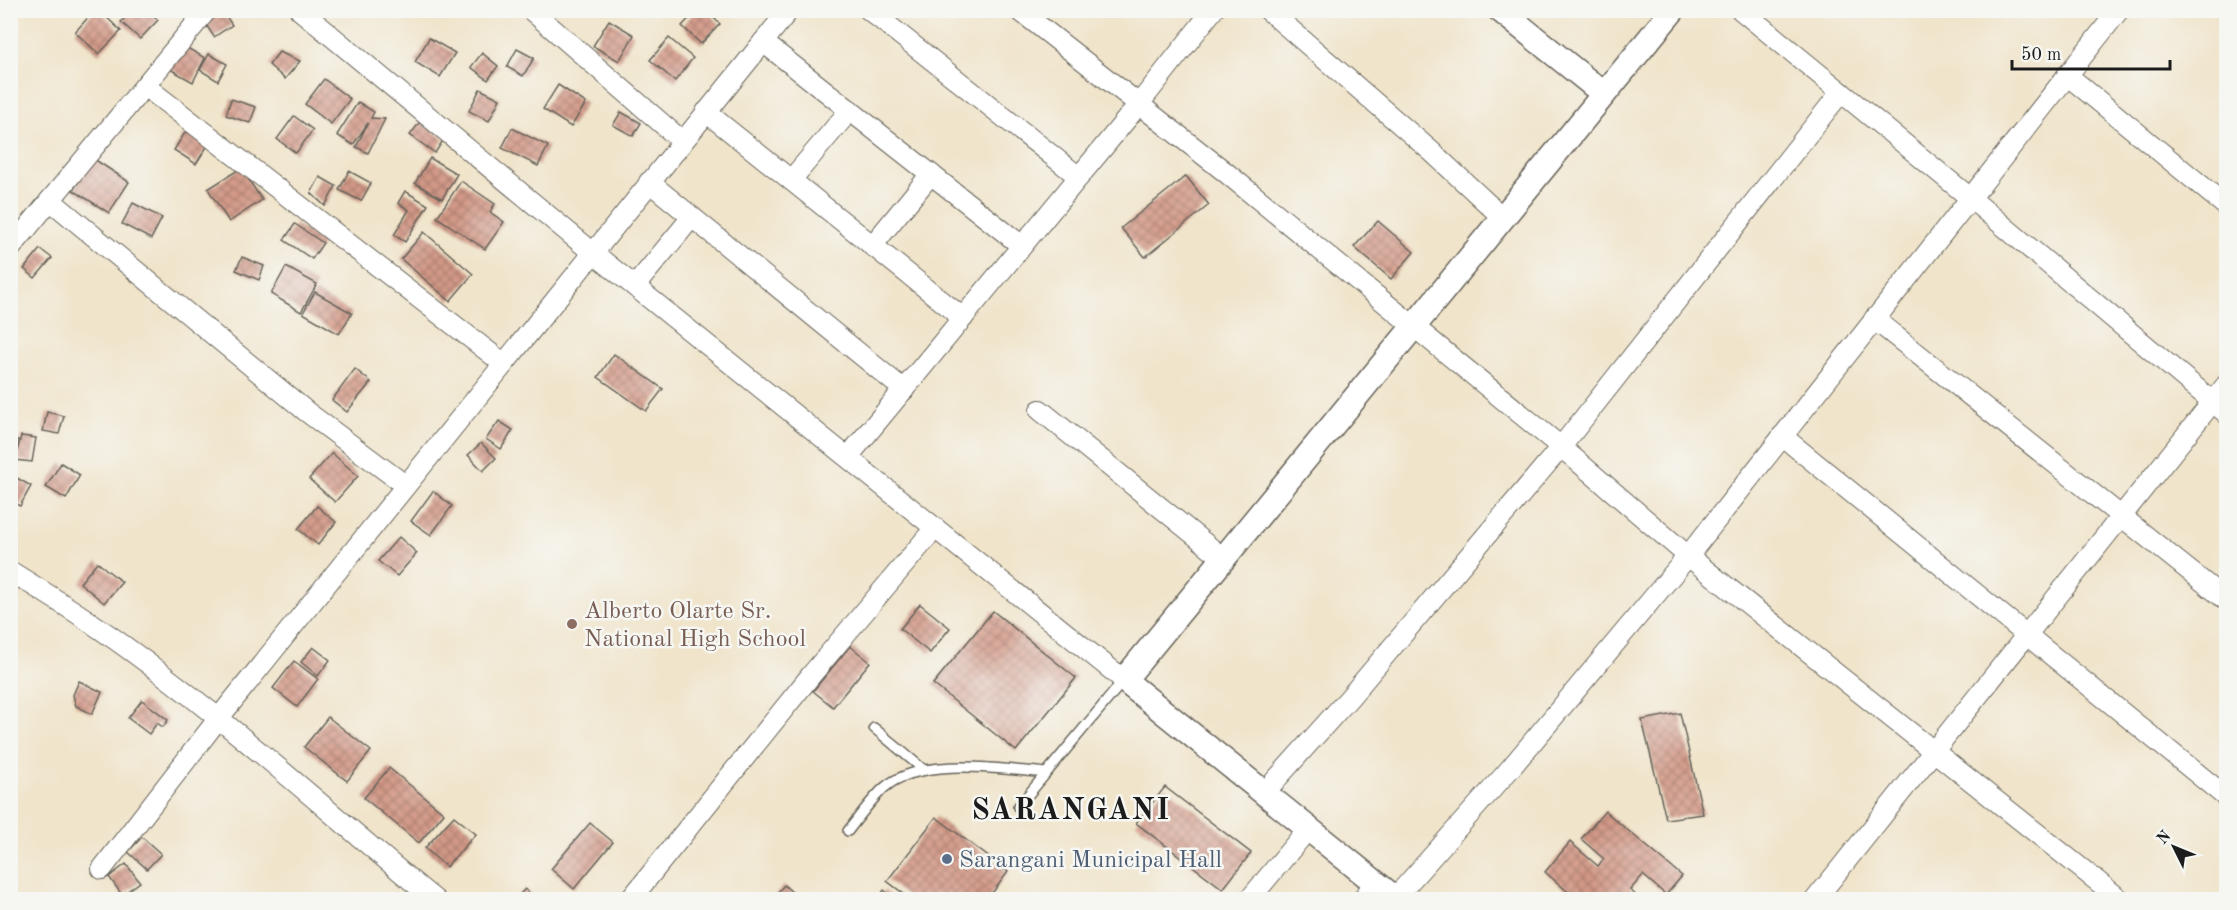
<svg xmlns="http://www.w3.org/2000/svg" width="2237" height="910" font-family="'Old Standard TT',serif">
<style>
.building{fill:url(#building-cross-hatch)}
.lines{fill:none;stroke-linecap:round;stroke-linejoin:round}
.service-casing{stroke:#666259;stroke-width:12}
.minor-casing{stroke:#666259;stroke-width:22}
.tertiary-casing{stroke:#666259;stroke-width:27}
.service{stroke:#fff;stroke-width:9}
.minor{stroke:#fff;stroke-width:20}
.tertiary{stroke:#fff;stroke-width:24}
.education-dot{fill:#8d6e63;stroke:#f6f6f2;stroke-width:2}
.service-dot{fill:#5c6f8a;stroke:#f6f6f2;stroke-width:2}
.labels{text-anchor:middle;stroke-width:5;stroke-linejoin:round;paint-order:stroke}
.education-label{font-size:24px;fill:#785e54;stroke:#f6f6f2;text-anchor:start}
.service-label{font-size:24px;fill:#4e5e75;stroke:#f6f6f2;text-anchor:start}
.district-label{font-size:30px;font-weight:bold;letter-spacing:1.5px;fill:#1c1c1c;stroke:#f6f6f2}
</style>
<defs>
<pattern id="building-cross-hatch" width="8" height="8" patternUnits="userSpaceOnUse" patternTransform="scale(1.5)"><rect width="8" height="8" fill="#d39987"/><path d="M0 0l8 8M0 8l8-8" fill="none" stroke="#aa7c6e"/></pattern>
</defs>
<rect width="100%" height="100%" fill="#f6f6f2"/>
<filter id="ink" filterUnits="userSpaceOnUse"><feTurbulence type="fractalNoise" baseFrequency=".0167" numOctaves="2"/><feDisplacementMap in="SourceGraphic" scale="12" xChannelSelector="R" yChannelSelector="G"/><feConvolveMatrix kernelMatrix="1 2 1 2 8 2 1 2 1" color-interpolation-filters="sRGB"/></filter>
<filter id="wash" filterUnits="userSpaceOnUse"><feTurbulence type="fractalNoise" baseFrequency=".008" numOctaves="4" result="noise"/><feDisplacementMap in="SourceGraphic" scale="24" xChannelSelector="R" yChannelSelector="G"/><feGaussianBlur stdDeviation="1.35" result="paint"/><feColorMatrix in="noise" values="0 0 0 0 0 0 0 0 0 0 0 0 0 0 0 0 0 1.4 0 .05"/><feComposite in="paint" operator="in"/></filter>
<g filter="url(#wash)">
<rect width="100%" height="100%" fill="#f0e4ca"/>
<g id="blocks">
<g class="building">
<path d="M 95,10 L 99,10 L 121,31 L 99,54 L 75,32 Z"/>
<path d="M 132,10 L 148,10 L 158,20 L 140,39 L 121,22 Z"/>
<path d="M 216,10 L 222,10 L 232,25 L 214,37 L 203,20 Z"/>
<path d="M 697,10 L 706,10 L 720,24 L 701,44 L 682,26 Z"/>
<path d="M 609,20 L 634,35 L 619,61 L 593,46 Z"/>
<path d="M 429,38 L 455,53 L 440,77 L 415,62 Z"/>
<path d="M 669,38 L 693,58 L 675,81 L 650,60 Z"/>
<path d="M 180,44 L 205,58 L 193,82 L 168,68 Z"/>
<path d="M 517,49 L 534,58 L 523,76 L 507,67 Z"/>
<path d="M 279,52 L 300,61 L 285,79 L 269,65 Z"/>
<path d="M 482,53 L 498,66 L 488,80 L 471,67 Z"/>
<path d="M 209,54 L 227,64 L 218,81 L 200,70 Z"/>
<path d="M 324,79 L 350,99 L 331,124 L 305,104 Z"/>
<path d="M 558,85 L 586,103 L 571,127 L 543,109 Z"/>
<path d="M 480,89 L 500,99 L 489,121 L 469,111 Z"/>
<path d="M 231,99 L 256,107 L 250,123 L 226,115 Z"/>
<path d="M 358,102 L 374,112 L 371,118 L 385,119 L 368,153 L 356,147 L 368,123 L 353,145 L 337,135 Z"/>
<path d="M 621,112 L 641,123 L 633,136 L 613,125 Z"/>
<path d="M 294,116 L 313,130 L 296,153 L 277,139 Z"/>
<path d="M 420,122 L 444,139 L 435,153 L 410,135 Z"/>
<path d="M 512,128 L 548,146 L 538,166 L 502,148 Z"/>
<path d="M 186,131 L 208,145 L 196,164 L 174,150 Z"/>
<path d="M 430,158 L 457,174 L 442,199 L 415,183 Z"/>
<path d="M 94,159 L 129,182 L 109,213 L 73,190 Z"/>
<path d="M 241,168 L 262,200 L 229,222 L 208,189 Z"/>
<path d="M 349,171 L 371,183 L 361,201 L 339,190 Z"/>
<path d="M 1186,176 L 1209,205 L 1145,257 L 1121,228 Z"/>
<path d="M 320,177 L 336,186 L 325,206 L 311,193 Z"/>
<path d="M 461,181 L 495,204 L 490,212 L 504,222 L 485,249 L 437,217 Z"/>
<path d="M 405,191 L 428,205 L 405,242 L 394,235 L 409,210 L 398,203 Z"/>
<path d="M 133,203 L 162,218 L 151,239 L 122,224 Z"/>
<path d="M 1378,221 L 1414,252 L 1391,279 L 1354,247 Z"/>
<path d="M 295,224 L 323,243 L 312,259 L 284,240 Z"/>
<path d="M 424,232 L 473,274 L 450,301 L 401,259 Z"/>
<path d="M 40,249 L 52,258 L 35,278 L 24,269 Z"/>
<path d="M 242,257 L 264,266 L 259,280 L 236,270 Z"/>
<path d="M 286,267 L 317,284 L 301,312 L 271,294 Z"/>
<path d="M 315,292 L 352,313 L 339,334 L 303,313 Z"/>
<path d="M 614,354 L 663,389 L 646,411 L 598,377 Z"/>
<path d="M 355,369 L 371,382 L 347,412 L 332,400 Z"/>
<path d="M 47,412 L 64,416 L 59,434 L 43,431 Z"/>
<path d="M 499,421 L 513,430 L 501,449 L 486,439 Z"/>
<path d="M 21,436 L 36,438 L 32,462 L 15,460 Z"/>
<path d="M 10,438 L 18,440 L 15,454 L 10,454 Z"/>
<path d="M 481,443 L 496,458 L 483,471 L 468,455 Z"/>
<path d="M 332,453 L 358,476 L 335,502 L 309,479 Z"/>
<path d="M 61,463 L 80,475 L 66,499 L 46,487 Z"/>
<path d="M 10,474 L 31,486 L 20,506 L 10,501 Z"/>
<path d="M 433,491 L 452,506 L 431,535 L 411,521 Z"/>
<path d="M 317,506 L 336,522 L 318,545 L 298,529 Z"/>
<path d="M 399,537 L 417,553 L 397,576 L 378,561 Z"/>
<path d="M 97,562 L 122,582 L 104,603 L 80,583 Z"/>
<path d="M 920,604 L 950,628 L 930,653 L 900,629 Z"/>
<path d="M 993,611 L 1076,678 L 1016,751 L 933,684 Z"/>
<path d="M 850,646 L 870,662 L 833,707 L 813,691 Z"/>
<path d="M 313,647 L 330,660 L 318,676 L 301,662 Z"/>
<path d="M 294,661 L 318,679 L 297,707 L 273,688 Z"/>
<path d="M 79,681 L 102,692 L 92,714 L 76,706 L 73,695 Z"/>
<path d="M 142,700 L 168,720 L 163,727 L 157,723 L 149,734 L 128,718 Z"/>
<path d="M 1680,713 L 1703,814 L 1666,819 L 1642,720 Z"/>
<path d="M 328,717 L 371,751 L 347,781 L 304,747 Z"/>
<path d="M 389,768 L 444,813 L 419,843 L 364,798 Z"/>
<path d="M 1165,787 L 1251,853 L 1223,889 L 1136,823 Z"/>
<path d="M 1605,811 L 1682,876 L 1666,895 L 1643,875 L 1630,890 L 1641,900 L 1573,900 L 1575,898 L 1545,872 L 1570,842 L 1598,866 L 1604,859 L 1581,839 Z"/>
<path d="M 454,816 L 476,834 L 446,867 L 425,848 Z"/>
<path d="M 936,817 L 1008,872 L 987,900 L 912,900 L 887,881 Z"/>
<path d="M 590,823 L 613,842 L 574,889 L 551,869 Z"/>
<path d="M 142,837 L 161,854 L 147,869 L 128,852 Z"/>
<path d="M 126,864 L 140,882 L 122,895 L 109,877 Z"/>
<path d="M 784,885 L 801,900 L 771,900 Z"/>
<path d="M 525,889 L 536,900 L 514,900 Z"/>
<path d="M 884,890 L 896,900 L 877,900 Z"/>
</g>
</g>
</g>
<g filter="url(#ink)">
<use href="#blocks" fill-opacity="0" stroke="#666259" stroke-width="1.5"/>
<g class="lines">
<g class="service-casing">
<g id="service">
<path d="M 874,728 L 924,770"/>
<path d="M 1018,807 L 1124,680"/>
<path d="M 848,831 C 859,817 870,801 884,788 C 920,756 1001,769 1046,773"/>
<path d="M 1356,900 L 1370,879"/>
</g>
</g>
<g class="minor-casing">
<g id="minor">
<path d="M 300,10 L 592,252 L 1124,680"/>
<path d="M 531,10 L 682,141"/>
<path d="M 869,10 L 1079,177"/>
<path d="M 1019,10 L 1224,171 L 1561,447 L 1688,556 L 2121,900"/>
<path d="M 1268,10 L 1432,152 L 1503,218"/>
<path d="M 1741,10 L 1969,197 L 2226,413"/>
<path d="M 763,42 L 1022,246"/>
<path d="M 2067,75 L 2226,206"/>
<path d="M 145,86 L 503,363"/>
<path d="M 706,112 L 963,318"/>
<path d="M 791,180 L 850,110"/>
<path d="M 649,182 L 904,390"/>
<path d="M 50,200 L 307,412 L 405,485"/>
<path d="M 872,246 L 931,174"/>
<path d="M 10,249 L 207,10"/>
<path d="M 635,286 L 692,217"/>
<path d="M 1874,319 L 2226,600"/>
<path d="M 1040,410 L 1223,558"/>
<path d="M 1782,436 L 2226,797"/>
<path d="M 848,457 L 1139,104 L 1213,10"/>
<path d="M 10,571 C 36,587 62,603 87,620 C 210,703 320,806 435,900"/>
<path d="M 1264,793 L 1350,697 L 1561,447 L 1841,92"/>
<path d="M 102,869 L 218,719 L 789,10"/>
<path d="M 1395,898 L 1509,770 L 1688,556 L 2119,10"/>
<path d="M 630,900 L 812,674 L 935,528"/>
<path d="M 1249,900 L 1308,829"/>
<path d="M 1815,900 L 2226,385"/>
</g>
</g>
<g class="tertiary-casing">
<g id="tertiary">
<path d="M 1500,10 L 1604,94"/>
<path d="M 1397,900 L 1124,680 L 1673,10"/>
</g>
</g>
<use href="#service" class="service"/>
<use href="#minor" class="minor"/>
<use href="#tertiary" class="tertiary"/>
</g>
</g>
<circle class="education-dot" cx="572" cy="624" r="6"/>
<circle class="service-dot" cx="947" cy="859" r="6"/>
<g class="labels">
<g class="education-label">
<text x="584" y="618">Alberto Olarte Sr.<tspan x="584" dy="28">National High School</tspan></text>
</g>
<g class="service-label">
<text x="959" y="867">Sarangani Municipal Hall</text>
</g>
<g class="district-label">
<text x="1071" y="819">SARANGANI</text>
</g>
</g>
<rect width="2237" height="910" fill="none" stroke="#f6f6f2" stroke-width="36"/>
<g transform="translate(2174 847) rotate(313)" stroke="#f6f6f2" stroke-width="4.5" paint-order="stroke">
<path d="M0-4.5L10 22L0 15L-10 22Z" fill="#1c1c1c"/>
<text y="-9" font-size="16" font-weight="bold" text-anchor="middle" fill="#1c1c1c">N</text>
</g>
<path d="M2012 60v9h158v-9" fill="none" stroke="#1c1c1c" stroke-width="3"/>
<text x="2021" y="60" font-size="18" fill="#1c1c1c" stroke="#f6f6f2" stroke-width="4.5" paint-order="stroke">50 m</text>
</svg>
